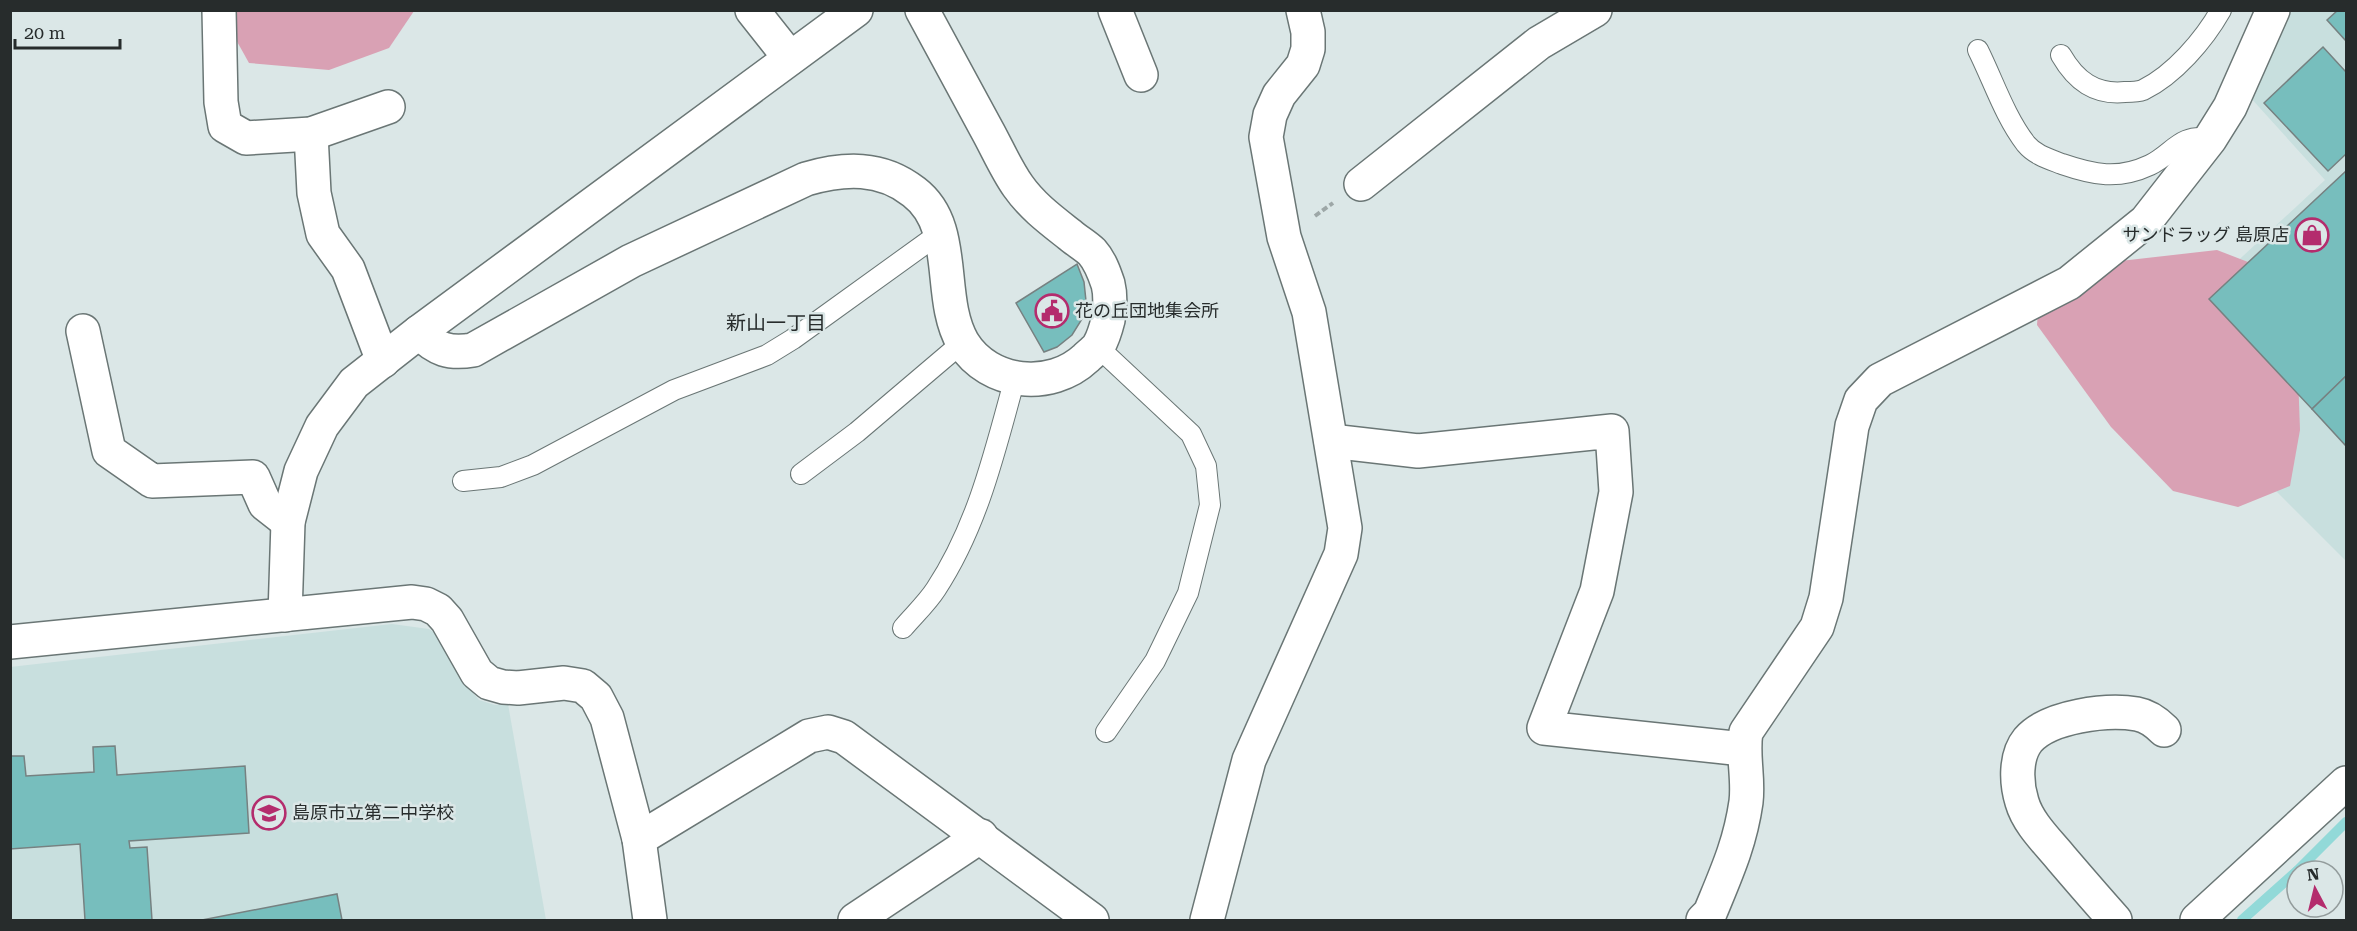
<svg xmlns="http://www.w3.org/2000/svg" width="2357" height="931" font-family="'Roboto Serif','Noto Sans JP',serif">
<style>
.built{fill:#c8dfde}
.forest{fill:#d9a1b4}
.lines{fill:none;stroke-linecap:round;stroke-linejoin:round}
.stream{stroke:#92d9d8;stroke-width:10}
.building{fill:#77bebd;stroke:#768181;stroke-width:1.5}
.lane-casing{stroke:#6a7675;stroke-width:22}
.street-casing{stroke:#6a7675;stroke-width:36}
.path{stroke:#9da7a7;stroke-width:4;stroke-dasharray:6 3;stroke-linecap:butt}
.lane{stroke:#fff;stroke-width:20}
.street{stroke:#fff;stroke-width:33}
.labels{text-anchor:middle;stroke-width:5;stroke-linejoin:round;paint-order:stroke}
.poi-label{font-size:18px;fill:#272c2c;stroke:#dbe7e7;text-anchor:start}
.neighbourhood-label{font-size:20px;fill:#272c2c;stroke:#dbe7e7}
</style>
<rect width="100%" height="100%" fill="#dbe7e7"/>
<g class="built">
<path d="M 2292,11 L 2346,11 L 2346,561 L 2241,456 L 2175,319 L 2325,180 L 2249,96 Z"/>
<path d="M 392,624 L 429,629 L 441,637 L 468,687 L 479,700 L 495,705 L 508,704 L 546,920 L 11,920 L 10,667 Z"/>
</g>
<g class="forest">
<path d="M 220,11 L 414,11 L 389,48 L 329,70 L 249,63 Z"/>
<path d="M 2217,250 L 2266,269 L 2296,320 L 2300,430 L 2290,486 L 2238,507 L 2173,491 L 2111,427 L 2037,325 L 2040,286 L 2085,265 Z"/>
</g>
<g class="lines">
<g class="stream">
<path d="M 2297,871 L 2346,822"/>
<path d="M 2242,920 L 2297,871"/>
</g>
</g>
<g class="building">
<path d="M 2338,10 L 2346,10 L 2346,41 L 2327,20 Z"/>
<path d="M 2323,47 L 2346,72 L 2346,154 L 2328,171 L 2264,103 Z"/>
<path d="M 2346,171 L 2346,376 L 2312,409 L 2209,299 Z"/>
<path d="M 1077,264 L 1084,282 L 1086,301 L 1082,319 L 1072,335 L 1057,347 L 1044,352 L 1016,303 Z"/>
<path d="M 2346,376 L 2346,446 L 2312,409 Z"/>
<path d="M 115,746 L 117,775 L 245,766 L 249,833 L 129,841 L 130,848 L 147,847 L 152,920 L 85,920 L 80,844 L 10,849 L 10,756 L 24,756 L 26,776 L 94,772 L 93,747 Z"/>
<path d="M 337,894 L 342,920 L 202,920 Z"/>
</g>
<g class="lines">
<g class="lane-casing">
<g id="lane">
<path d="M 1978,50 C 1993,80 2005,117 2026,144 C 2035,155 2049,159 2062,164 C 2094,175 2118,180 2150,165 C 2173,154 2180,133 2210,139"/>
<path d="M 2061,55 C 2076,81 2095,95 2125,92 C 2131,92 2138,92 2143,90 C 2174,75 2204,40 2221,10"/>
<path d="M 1098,347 L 1191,434 L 1206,466 L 1210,505 L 1188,593 L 1155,661 L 1106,732"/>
<path d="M 801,474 L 857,432 L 963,342"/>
<path d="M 463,481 L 501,477 L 533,465 L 674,390 L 767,355 L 793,339 L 940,233"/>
<path d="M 903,628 C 914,615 927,603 936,589 C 978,525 995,451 1015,378"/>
</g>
</g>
<g class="street-casing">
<g id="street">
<path d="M 219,10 L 221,102 L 225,126 L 246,138 L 311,134 L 388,107"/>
<path d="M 752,10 L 790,58"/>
<path d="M 1115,10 L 1141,75"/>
<path d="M 311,134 L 314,193 L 323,234 L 348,269 L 383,361"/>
<path d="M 1361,184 L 1539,43 L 1595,10"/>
<path d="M 83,331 L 109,451 L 152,481 L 253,477 L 265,504 L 288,522"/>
<path d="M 419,332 C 436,350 450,354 473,350 L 631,261 L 806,179 C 844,168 881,166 914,192 C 960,227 936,297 963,343 C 989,385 1051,391 1086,358 C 1090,354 1096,350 1099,345 C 1103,338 1106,328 1108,320 C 1110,308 1111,296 1108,284 C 1104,272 1100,261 1092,252 C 1086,246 1077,241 1070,235 C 1051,220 1032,206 1018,186 C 1006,169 997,148 987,130 C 965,90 944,50 922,10"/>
<path d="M 1331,441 L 1418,451 L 1612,431 L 1616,492 L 1597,591 L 1544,728 L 1743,749"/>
<path d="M 285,615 L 288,522 L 301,471 L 322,426 L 354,383 L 419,332 L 856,10"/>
<path d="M 10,642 L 412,602 L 426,604 L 438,610 L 447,620 L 477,673 L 489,683 L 503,687 L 518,688 L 564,683 L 583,686 L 596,697 L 607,718 L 639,839 L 650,920"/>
<path d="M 639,839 L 809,736 L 828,732 L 844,737 L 1092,920"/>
<path d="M 855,920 L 981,836"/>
<path d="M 1207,920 L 1249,760 L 1341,554 L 1345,528 L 1309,312 L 1284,237 L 1266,137 L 1270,115 L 1279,95 L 1303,65 L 1308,49 L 1308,32 L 1303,10"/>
<path d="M 1703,920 L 1710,913 C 1726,874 1740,844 1746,802 C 1749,778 1742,755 1746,732 L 1817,627 L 1826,598 L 1852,426 L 1861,400 L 1880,380 L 2069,283 L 2146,221 L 2210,139 L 2230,107 L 2273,10"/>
<path d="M 2115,920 C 2097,900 2079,879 2061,858 C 2047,841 2028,823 2022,802 C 2016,783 2015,756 2028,740 C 2049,716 2107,709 2137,714 C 2148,716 2156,722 2164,730"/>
<path d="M 2197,920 L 2346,783"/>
</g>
</g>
<path class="path" d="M 1315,216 L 1333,203"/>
<use href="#lane" class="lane"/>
<use href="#street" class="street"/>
</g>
<defs>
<g id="shop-ring" transform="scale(1.725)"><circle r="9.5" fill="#dbe7e7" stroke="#b42c6d" stroke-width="1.5"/><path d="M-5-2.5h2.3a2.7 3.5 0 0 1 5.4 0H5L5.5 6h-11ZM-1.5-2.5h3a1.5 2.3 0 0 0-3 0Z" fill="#b42c6d"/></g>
<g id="civic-ring" transform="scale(1.725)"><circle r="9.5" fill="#dbe7e7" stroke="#b42c6d" stroke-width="1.5"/><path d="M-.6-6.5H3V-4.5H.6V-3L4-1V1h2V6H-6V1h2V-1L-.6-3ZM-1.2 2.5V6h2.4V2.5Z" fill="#b42c6d"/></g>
<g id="school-ring" transform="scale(1.725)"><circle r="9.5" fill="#dbe7e7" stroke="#b42c6d" stroke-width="1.5"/><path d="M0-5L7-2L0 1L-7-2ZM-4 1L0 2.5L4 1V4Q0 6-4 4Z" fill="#b42c6d"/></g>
</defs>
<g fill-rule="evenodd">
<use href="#shop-ring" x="2312" y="235"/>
<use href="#civic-ring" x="1052" y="311"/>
<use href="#school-ring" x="269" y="813"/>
</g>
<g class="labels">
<g class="poi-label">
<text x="2289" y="241" text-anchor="end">サンドラッグ 島原店</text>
<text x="1075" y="317">花の丘団地集会所</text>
<text x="292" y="819">島原市立第二中学校</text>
</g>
<g class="neighbourhood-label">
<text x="776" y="330">新山一丁目</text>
</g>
</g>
<rect width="2357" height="931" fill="none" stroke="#272c2c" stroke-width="24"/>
<g transform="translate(2315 889) rotate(353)"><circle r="28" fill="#dbe7e7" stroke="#939c9c" stroke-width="1.5"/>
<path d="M0-4.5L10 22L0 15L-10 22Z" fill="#b42c6d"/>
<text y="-9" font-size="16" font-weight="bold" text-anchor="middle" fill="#272c2c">N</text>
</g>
<path d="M15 39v9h105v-9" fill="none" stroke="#272c2c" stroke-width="3"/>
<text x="24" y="39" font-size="18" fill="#272c2c" stroke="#dbe7e7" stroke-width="4.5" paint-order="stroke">20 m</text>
</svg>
